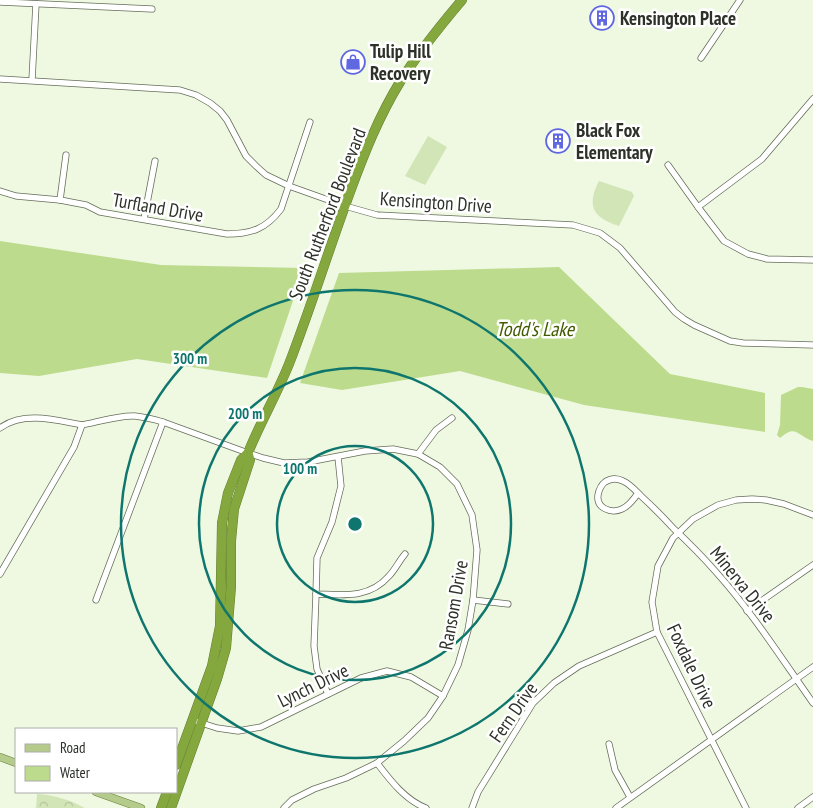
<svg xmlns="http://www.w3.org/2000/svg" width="813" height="808" font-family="'PT Sans Narrow',sans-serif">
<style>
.grass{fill:#d2e5b7}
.forest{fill:url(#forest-crowns)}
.water{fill:#bddb8d}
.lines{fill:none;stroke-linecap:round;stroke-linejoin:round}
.minor-casing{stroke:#656d59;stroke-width:7}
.major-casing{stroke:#667e36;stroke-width:8}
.highway-casing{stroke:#667e36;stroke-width:10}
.minor{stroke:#fff;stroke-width:5.5}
.major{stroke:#b5cb8b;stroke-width:7}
.highway{stroke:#84a83d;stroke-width:9}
.ring{fill:none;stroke:#0f766e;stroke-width:2.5}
.labels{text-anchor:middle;stroke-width:5;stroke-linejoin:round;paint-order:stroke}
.poi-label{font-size:19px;font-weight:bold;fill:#2d3128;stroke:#fff;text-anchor:start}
.street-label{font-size:19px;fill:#2d3128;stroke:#fff}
.water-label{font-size:20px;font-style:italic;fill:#425b00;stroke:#fff}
.centre{fill:#0f766e;stroke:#fff;stroke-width:2.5}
.ring-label{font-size:15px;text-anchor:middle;font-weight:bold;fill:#0f766e;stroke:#fff;stroke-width:5;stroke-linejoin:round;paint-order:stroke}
</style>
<defs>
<pattern id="forest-crowns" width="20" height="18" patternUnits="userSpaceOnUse" patternTransform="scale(1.25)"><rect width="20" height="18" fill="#d2e5b7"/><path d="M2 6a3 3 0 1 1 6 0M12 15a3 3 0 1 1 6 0" fill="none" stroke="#b5c59d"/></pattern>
</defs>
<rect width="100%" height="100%" fill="#eff9e2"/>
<g class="grass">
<path d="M 428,136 L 447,147 L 425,185 L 405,176 Z"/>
<path d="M 599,181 L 632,192 L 634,196 L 619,226 C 593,218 586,206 599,181 Z"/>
</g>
<path class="forest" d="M 37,794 C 55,795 70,800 85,808 L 36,808 Z"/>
<g class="water">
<path d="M 0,241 L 161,265 L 304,268 L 267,378 L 137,359 L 39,376 L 0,373 Z"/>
<path d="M 559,267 L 670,374 L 765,393 L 765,432 L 584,405 L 460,371 L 342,390 L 300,383 L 339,273 Z"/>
<path d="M 798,387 L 802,387 L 813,389 L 813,441 C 803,439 796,427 787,433 C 784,434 783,436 780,438 L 777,435 L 780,425 L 781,395 Z"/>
</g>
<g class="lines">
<g class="minor-casing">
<g id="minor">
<path d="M 0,2 L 152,9"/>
<path d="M 701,58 L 740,0"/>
<path d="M 0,79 L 180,90 L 196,95 L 210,103 L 220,111 L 227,120 L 246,156 L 256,166 L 266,175 L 289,186 L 345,206 L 377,215 L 573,225 L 600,233 L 620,248 L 675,312 L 684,319 L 694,325 L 730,341 L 743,343 L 813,345"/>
<path d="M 32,80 L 36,4"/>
<path d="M 668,165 L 698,207 L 724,241 L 748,254 L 767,259 L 813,260"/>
<path d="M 0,191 L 16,196 L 60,200 L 86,205 L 100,212 L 227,234 C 251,234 266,229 281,209 L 310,122"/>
<path d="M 60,200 L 66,155"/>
<path d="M 698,207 L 762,159 L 813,99"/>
<path d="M 144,219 L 155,161"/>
<path d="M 163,422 L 248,453 L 263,458 L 284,463 L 308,462 L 365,451 L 393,449 L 418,454 L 440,467 L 457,484 L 472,515 L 477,550 L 473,600 L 468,630 L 458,665 L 443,696 L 428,718 L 404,741 L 377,763 L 346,778 L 314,789 L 292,800 L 284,808"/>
<path d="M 82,425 C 98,422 119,415 135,416 C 144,417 153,419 163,422 L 96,600"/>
<path d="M 0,428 C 24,411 55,420 82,425 L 74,447 L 0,574"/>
<path d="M 418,454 L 436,430 L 452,418"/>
<path d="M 638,493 C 634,499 629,506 622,509 C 611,514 596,508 598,495 C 599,490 601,485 605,482 C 611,478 617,478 623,481 C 630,484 635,490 641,496 C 652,506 663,517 673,528 C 688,542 702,556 716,572 C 752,612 782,659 813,703"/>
<path d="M 316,594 C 343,595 369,599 389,576 C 395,570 399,561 405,554"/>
<path d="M 473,600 L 508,604"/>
<path d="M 747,611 L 813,565"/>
<path d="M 328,694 L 317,669 L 314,646 L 316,594 L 317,558 L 332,522 L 341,486 L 338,457"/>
<path d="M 192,720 L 217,728 L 238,731 L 261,727 L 361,678 L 387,671 L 411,677 L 443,696"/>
<path d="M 609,744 L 615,770 L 630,797"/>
<path d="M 377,763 C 390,780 405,800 426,808"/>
<path d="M 472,808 L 478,792 L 533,703 L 554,683 L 579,666 L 657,632"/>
<path d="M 616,808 L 813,667"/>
<path d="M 746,808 L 657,632 L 652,602 L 658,566 L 673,538 L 693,519 L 718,505 L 736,500 L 752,499 L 766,500 L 784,504 L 813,515"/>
<path d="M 798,808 L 813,797"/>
</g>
</g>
<g class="major-casing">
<g id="major">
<path d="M 0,757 L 16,763"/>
<path d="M 96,792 L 141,808"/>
</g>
</g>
<g class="highway-casing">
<g id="highway">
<path d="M 176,765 L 212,666 L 220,626 L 222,523 L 228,493 L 241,460 L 248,453 C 260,423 277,394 289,364 C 311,307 329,249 350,192 C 364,154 379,116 400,82 C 418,53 440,26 462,0"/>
<path d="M 161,808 L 167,792"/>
<path d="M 171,808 L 217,679 L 226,648 L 231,587 L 231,541 L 234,509 L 250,460 L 248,453"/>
</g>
</g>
<use href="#minor" class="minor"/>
<use href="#major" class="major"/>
<use href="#highway" class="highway"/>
</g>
<g class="ring">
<circle cx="355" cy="524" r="78"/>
<circle cx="355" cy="524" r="156"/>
<circle cx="355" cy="524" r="234"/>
</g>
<defs>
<g id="building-ring" transform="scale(1.25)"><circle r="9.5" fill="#fff" stroke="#5f68e0" stroke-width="1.5"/><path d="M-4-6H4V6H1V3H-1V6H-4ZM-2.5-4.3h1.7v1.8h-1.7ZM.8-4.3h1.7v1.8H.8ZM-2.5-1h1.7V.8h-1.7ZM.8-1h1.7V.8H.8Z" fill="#5f68e0"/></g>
<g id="shop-ring" transform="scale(1.25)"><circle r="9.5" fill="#fff" stroke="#5f68e0" stroke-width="1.5"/><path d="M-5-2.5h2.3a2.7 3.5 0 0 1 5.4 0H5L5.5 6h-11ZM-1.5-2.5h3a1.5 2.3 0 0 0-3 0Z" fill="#5f68e0"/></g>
</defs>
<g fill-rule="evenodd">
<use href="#building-ring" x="602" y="18"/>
<use href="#shop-ring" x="353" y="62"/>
<use href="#building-ring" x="558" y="141"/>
</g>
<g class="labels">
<g class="poi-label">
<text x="620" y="25">Kensington Place</text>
<text x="370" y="58">Tulip Hill<tspan x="370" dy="22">Recovery</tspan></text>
<text x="576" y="137">Black Fox<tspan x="576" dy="22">Elementary</tspan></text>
</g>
<g class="street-label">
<text transform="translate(436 202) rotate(4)" y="7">Kensington Drive</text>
<text transform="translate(158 207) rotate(10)" y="7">Turfland Drive</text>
<text transform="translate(327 214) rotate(-69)" y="7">South Rutherford Boulevard</text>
<text transform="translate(743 584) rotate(51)" y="7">Minerva Drive</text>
<text transform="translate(453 605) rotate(-80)" y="7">Ransom Drive</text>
<text transform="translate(692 666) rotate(65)" y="7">Foxdale Drive</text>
<text transform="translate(313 685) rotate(-26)" y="7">Lynch Drive</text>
<text transform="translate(513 712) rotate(-55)" y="7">Fern Drive</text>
</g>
<g class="water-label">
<text x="535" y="336">Todd's Lake</text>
</g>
</g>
<circle cx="355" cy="524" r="8" class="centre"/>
<g class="ring-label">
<text x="190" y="364">300 m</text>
<text x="245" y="419">200 m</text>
<text x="300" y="474">100 m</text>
</g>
<rect x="15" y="728" width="162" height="65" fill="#ffffff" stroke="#abada9"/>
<rect x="25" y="744" width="25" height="8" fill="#b5cb8b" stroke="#abada9"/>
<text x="60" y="753" font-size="15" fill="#2d3128">Road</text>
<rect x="25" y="766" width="25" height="15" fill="#bddb8d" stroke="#abada9"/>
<text x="60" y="778" font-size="15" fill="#2d3128">Water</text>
</svg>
